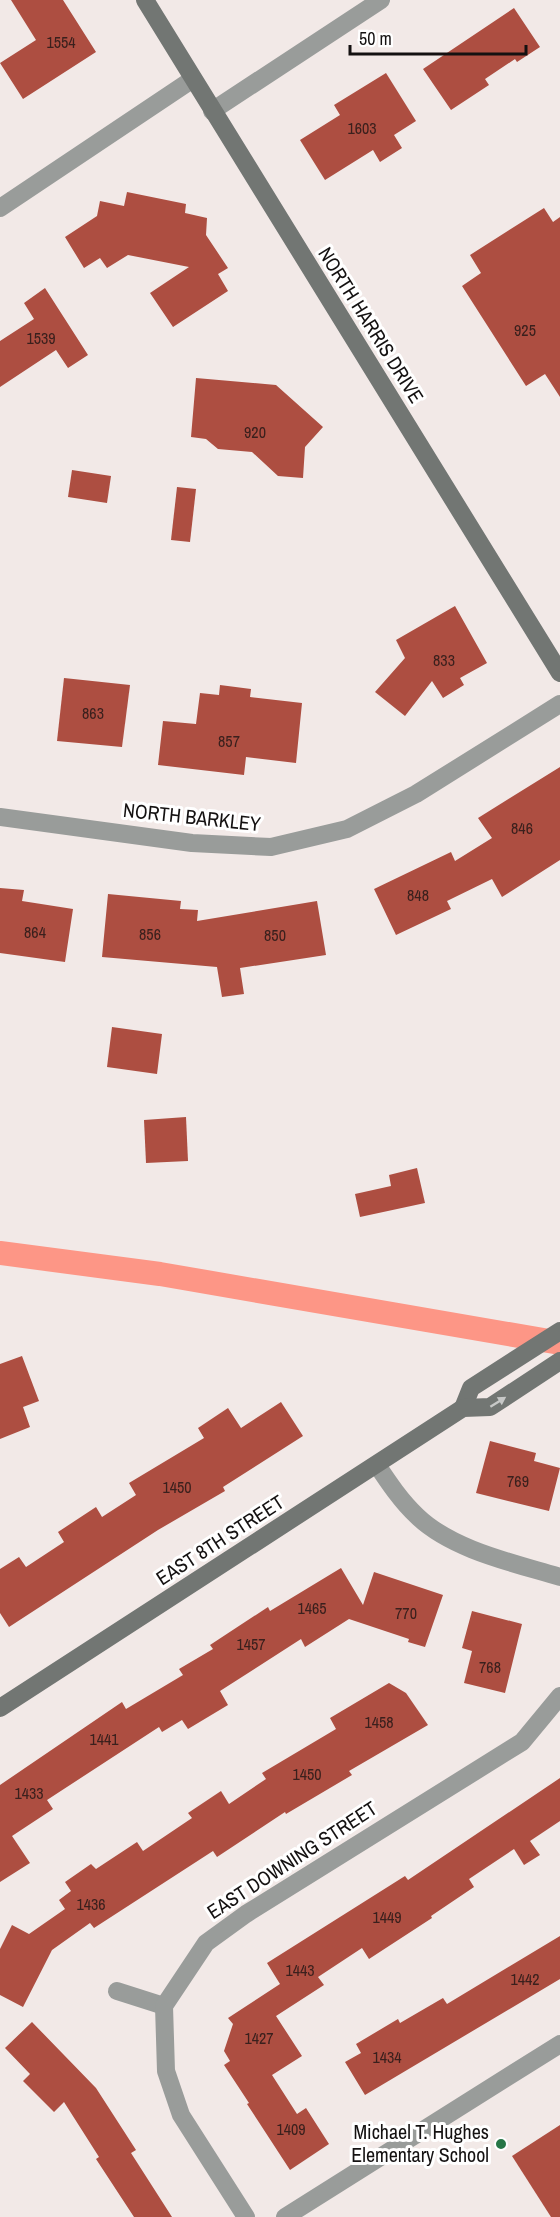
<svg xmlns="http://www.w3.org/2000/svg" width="560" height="2217" font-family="'Archivo Narrow',sans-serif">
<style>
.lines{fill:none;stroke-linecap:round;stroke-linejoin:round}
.canal{stroke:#fd9686;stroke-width:24}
.building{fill:#ad4e41}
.street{stroke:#999c9a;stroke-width:18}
.secondary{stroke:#727673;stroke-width:18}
.oneway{fill:#c7c8c7}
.poi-dot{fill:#277647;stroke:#fff;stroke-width:2}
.labels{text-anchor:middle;stroke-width:6;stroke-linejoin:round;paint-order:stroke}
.number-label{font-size:16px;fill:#3a201d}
.street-label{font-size:20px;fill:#141111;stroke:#fff}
.poi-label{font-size:20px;fill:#141111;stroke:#fff;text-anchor:end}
</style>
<rect width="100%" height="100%" fill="#f2e9e7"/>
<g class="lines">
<path class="canal" d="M 0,1253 L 160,1274 L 560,1343"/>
</g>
<g class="building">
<path d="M 11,0 L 63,0 L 96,52 L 23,99 L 0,63 L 36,40 Z"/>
<path d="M 514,8 L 540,47 L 517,62 L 515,59 L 485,79 L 489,85 L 451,110 L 423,69 Z"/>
<path d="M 386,73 L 416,121 L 394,135 L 402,148 L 380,162 L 373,150 L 325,180 L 300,140 L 340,115 L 334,105 Z"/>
<path d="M 127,192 L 186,204 L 185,213 L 207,218 L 206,235 L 228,268 L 218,274 L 228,291 L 173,327 L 150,293 L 189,267 L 128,255 L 107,268 L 100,258 L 84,268 L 65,237 L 97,216 L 100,201 L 124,206 Z"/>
<path d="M 544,208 L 553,222 L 560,217 L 560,397 L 545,374 L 526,386 L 462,286 L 481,273 L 470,255 Z"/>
<path d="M 45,288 L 88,355 L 68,368 L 56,350 L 0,387 L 0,341 L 34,319 L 24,303 Z"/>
<path d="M 196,378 L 276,385 L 323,427 L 305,447 L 303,478 L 278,476 L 252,452 L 218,449 L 206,439 L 191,437 Z"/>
<path d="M 72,470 L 111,476 L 107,503 L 68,497 Z"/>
<path d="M 177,487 L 196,489 L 190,542 L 171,540 Z"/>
<path d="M 455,606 L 487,663 L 460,678 L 464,685 L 443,698 L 432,681 L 405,716 L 375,692 L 405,658 L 396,640 Z"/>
<path d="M 64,678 L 130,685 L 122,747 L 57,741 Z"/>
<path d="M 220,685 L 251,689 L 250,697 L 302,703 L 296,763 L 246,757 L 244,775 L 158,765 L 163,721 L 196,724 L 200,693 L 219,695 Z"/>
<path d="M 560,767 L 560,860 L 502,897 L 492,879 L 447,901 L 451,909 L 396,935 L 374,889 L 451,852 L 455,861 L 492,838 L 478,818 Z"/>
<path d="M 0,888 L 24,890 L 22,901 L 73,909 L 65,962 L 0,953 Z"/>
<path d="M 108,894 L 181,901 L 180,909 L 198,910 L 197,921 L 317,901 L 326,955 L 240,968 L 244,994 L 222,997 L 217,967 L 102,957 Z"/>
<path d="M 112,1027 L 162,1034 L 157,1074 L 107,1067 Z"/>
<path d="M 186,1117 L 188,1161 L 146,1163 L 144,1120 Z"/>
<path d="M 417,1168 L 425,1203 L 360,1217 L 355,1194 L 391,1186 L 389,1175 Z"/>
<path d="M 22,1356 L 39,1401 L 23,1407 L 30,1427 L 0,1439 L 0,1364 Z"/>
<path d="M 281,1402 L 303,1436 L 223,1487 L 225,1491 L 158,1530 L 9,1627 L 0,1613 L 0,1569 L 19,1557 L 26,1567 L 64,1542 L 58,1532 L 96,1507 L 102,1517 L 136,1495 L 129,1483 L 204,1438 L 198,1428 L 228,1408 L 241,1428 Z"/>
<path d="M 490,1441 L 536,1453 L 534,1461 L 560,1468 L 549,1511 L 476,1493 Z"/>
<path d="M 341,1568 L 363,1605 L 374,1572 L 443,1595 L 425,1647 L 408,1642 L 409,1639 L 349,1619 L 305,1647 L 301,1639 L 220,1691 L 228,1705 L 188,1729 L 182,1720 L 162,1732 L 159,1727 L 47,1800 L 53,1809 L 12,1836 L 30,1863 L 0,1882 L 0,1785 L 122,1702 L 126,1709 L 183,1675 L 179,1669 L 213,1649 L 210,1645 L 268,1607 L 270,1611 Z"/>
<path d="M 472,1611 L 522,1624 L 505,1693 L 464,1683 L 472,1651 L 462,1648 Z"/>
<path d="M 389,1683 L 406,1693 L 428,1725 L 349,1771 L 352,1775 L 286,1814 L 285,1812 L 217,1857 L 213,1851 L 94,1928 L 90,1923 L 52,1950 L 23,2007 L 0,1995 L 0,1949 L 12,1925 L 29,1934 L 65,1909 L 59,1900 L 71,1891 L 65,1882 L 91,1864 L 96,1869 L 137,1842 L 143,1851 L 192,1818 L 188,1813 L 221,1791 L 229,1804 L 266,1779 L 262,1773 L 336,1729 L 330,1718 Z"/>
<path d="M 560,1778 L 560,1821 L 530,1841 L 540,1855 L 524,1865 L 514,1849 L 469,1879 L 474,1887 L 431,1916 L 432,1918 L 369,1959 L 362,1948 L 318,1977 L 324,1985 L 276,2016 L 302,2056 L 272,2075 L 297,2114 L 306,2108 L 329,2144 L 290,2170 L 247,2104 L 249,2103 L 224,2065 L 230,2061 L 224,2051 L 233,2024 L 228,2018 L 280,1984 L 267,1963 L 405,1876 L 408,1880 Z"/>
<path d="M 560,1936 L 560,1979 L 365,2095 L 345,2062 L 361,2053 L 356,2044 L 398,2019 L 400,2023 L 443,1998 L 447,2004 Z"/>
<path d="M 32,2022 L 96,2088 L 136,2150 L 131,2153 L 172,2217 L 134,2217 L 96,2159 L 99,2157 L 64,2102 L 54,2112 L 23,2081 L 30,2074 L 5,2048 Z"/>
<path d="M 560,2125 L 560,2217 L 551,2217 L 512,2156 Z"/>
</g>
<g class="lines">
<g class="street">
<path d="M 212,111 L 381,0"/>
<path d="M 0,208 L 193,79"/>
<path d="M 0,817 L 192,843 L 271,847 L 347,829 L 416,794 L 560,704"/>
<path d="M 377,1465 C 389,1483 401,1501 417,1516 C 452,1550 514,1563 560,1577"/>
<path d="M 117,1991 L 164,2006"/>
<path d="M 246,2217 L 181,2115 L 166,2071 L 164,2006 L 206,1943 L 246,1914 L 522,1742 L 560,1696"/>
<path d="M 285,2217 L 560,2044"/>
</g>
<g class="secondary">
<path d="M 145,0 L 560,673"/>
<path d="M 463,1408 L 471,1388 L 560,1331"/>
<path d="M 0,1708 L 463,1408 L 490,1407 L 560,1361"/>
</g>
</g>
<defs><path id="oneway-solid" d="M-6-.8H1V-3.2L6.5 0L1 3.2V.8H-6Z" transform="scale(1.5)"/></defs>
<use class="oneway" href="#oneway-solid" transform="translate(498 1402) rotate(-32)"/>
<circle class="poi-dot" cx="501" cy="2144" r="6"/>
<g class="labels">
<g class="number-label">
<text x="61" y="48">1554</text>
<text x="362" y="134">1603</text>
<text x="525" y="336">925</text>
<text x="41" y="344">1539</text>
<text x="255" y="438">920</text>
<text x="444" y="666">833</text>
<text x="93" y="719">863</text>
<text x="229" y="747">857</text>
<text x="522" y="834">846</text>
<text x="418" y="901">848</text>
<text x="35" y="938">864</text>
<text x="150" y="940">856</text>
<text x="275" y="941">850</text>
<text x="518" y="1487">769</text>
<text x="177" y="1493">1450</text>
<text x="312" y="1614">1465</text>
<text x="406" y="1619">770</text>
<text x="251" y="1650">1457</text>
<text x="490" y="1673">768</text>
<text x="379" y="1728">1458</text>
<text x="104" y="1745">1441</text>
<text x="307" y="1780">1450</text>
<text x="29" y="1799">1433</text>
<text x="91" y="1910">1436</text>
<text x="387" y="1923">1449</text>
<text x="300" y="1976">1443</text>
<text x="525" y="1985">1442</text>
<text x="259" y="2044">1427</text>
<text x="387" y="2063">1434</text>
<text x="291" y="2135">1409</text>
</g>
<g class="street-label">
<text transform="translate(371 325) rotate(58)" y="7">NORTH HARRIS DRIVE</text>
<text transform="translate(192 817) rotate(6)" y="7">NORTH BARKLEY</text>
<text transform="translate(220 1540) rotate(-33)" y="7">EAST 8TH STREET</text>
<text transform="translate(292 1860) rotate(-33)" y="7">EAST DOWNING STREET</text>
</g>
<g class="poi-label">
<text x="489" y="2139">Michael T. Hughes<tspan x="489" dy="23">Elementary School</tspan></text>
</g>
</g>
<path d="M350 45v9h176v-9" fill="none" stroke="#141111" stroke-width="3"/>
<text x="359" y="45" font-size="18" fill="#141111" stroke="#ffffff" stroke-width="4.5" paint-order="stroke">50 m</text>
</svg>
